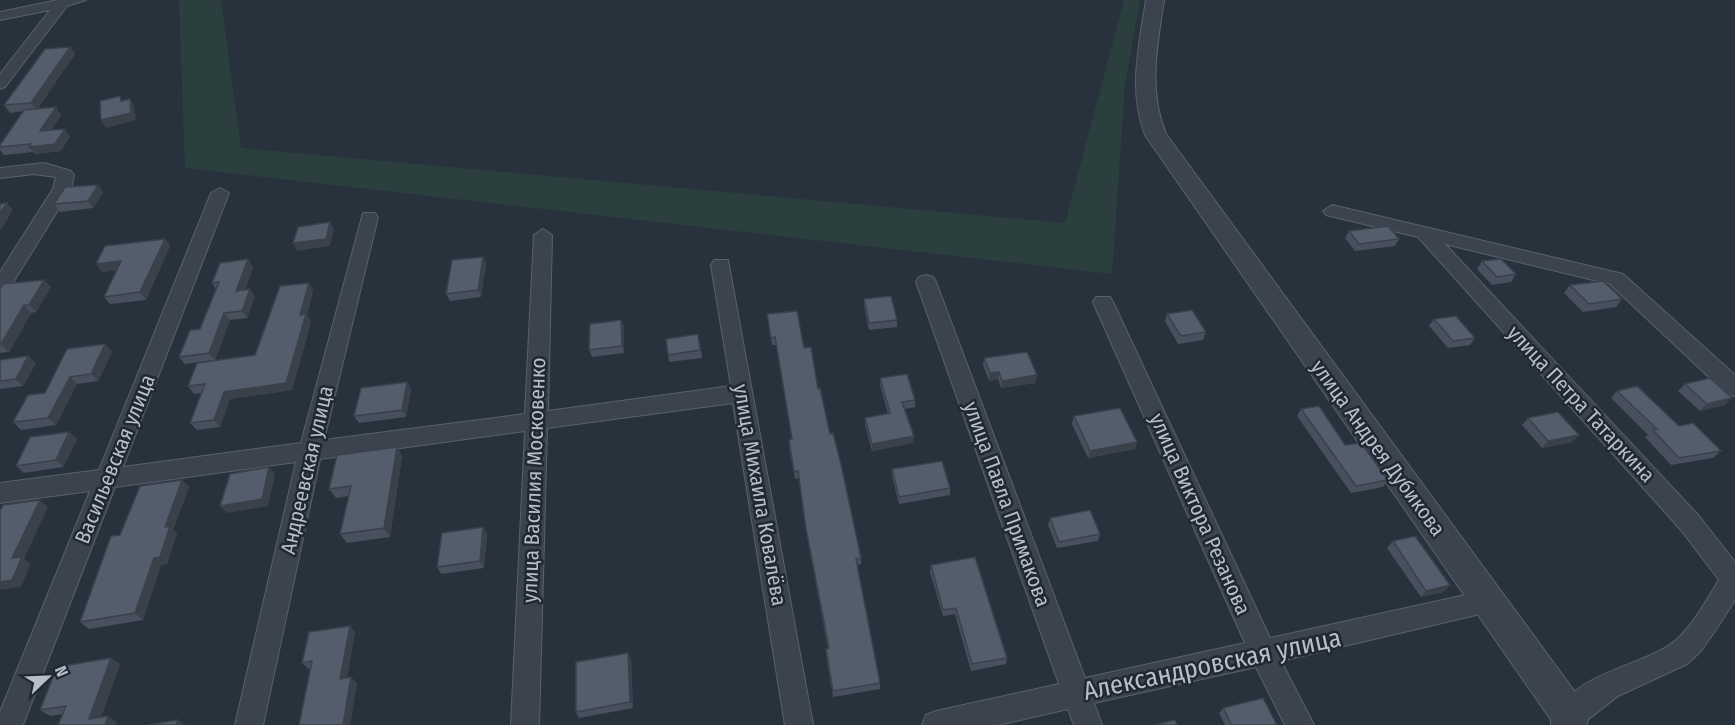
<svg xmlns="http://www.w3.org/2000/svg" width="1735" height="725" font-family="'Fira Sans Condensed',sans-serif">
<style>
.green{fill:#2b3f3f}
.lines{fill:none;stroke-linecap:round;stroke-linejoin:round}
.minor-casing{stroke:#59626b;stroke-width:2}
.tertiary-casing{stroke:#59626b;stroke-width:2}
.minor{fill:#3b444e;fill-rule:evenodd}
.tertiary{fill:#3b444e;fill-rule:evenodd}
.wall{fill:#47505c}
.shaded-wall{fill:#3a414b}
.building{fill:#535d6b;stroke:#3a414b;stroke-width:1.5}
.labels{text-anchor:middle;stroke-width:5;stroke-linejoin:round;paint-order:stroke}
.street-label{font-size:21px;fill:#b8bfc8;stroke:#202933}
.near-street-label{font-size:26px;fill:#b8bfc8;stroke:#202933}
</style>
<rect width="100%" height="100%" fill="#28323d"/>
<path class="green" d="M 179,0 L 221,0 L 241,148 L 1065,223 L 1124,0 L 1140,0 L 1125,85 L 1112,274 L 185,168 Z"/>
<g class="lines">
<g class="minor-casing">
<g id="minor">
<path d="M 58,0 L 86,0 L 67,6 L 5,87 L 0,89 L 0,74 L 50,10 L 0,20 L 0,12 Z"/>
<path d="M 44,163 L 71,171 L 74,175 L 71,189 L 7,292 L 0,294 L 0,272 L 53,189 L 56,177 L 34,174 L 0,178 L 0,168 Z"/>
<path d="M 220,188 L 229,193 L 123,467 L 301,443 L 363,213 L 375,213 L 378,217 L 324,440 L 525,414 L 534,235 L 543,229 L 552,235 L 548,411 L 731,386 L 711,265 L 714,260 L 728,260 L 813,725 L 785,725 L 733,403 L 547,428 L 539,725 L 511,725 L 525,431 L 320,459 L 263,725 L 235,725 L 296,462 L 115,487 L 23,725 L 0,725 L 0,712 L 90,491 L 0,503 L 0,483 L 99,470 L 211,193 Z"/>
<path d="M 1332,205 L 1623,274 L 1735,375 L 1735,396 L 1727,394 L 1610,284 L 1445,244 L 1699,516 L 1735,562 L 1735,600 L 1717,628 L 1701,651 L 1687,664 L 1618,696 L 1581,725 L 1560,725 L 1556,716 C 1574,674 1633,668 1668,646 C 1690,632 1705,602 1719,580 L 1681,530 L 1418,237 L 1326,215 L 1323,211 Z"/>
<path d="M 926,275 L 933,277 L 936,282 L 1085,678 L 1245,643 L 1093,302 L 1096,297 L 1110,297 L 1113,302 L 1270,638 L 1488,590 L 1497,594 L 1501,602 L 1497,610 L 1281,661 L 1314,725 L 1285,725 L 1256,667 L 1094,703 L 1102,725 L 1074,725 L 1068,709 L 998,725 L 922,725 L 926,715 L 936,711 L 1059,684 L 916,282 L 919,277 Z"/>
</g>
</g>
<g class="tertiary-casing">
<path id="tertiary" d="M 1146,0 L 1164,0 C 1157,46 1148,90 1166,134 L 1583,703 L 1588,716 L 1587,725 L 1551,725 L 1551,720 L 1145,135 C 1128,90 1139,46 1146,0 Z"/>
</g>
<use href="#minor" class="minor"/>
<use href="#tertiary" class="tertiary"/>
</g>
<g class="wall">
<path d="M 70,47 L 75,54 L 37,109 L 61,115 L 51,130 L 70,136 L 61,151 L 35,154 L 33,152 L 4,155 L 0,150 L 0,145 L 23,111 L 10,113 L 4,105 Z"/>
<path d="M 98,185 L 103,192 L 93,208 L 60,212 L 54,204 Z"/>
<path d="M 1349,231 L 1399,239 L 1395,246 L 1355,251 L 1345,238 Z"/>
<path d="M 165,239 L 170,246 L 146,300 L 110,304 L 104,297 L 117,270 L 102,272 L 96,264 Z"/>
<path d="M 483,257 L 486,264 L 481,297 L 450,301 L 446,294 Z"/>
<path d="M 248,259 L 253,267 L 245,290 L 255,296 L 247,318 L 230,320 L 215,360 L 185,364 L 179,357 L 200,329 L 216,289 L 212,283 Z"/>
<path d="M 1482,261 L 1516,274 L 1511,282 L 1492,285 L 1477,269 Z"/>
<path d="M 309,283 L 313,290 L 307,315 L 311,322 L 292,390 L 230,399 L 220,427 L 197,430 L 190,423 L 202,393 L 194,394 L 188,386 L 255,355 Z"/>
<path d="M 1570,285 L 1622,299 L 1616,307 L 1583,312 L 1564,293 Z"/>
<path d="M 51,287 L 36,312 L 31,313 L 9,352 L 0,353 L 0,289 Z"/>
<path d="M 864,299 L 897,320 L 897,327 L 869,330 L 864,306 Z"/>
<path d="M 767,314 L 804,348 L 818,389 L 861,558 L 861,564 L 857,565 L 880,683 L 880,689 L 833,697 L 826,655 L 826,649 L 828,649 L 807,536 L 799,478 L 795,479 L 789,447 L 789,440 L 792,440 L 776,345 L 772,345 Z"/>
<path d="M 1167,314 L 1206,332 L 1203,340 L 1178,344 L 1165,321 Z"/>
<path d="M 1434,319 L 1475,338 L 1470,345 L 1448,348 L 1429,326 Z"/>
<path d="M 621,320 L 624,327 L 624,353 L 592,357 L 589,350 Z"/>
<path d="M 700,342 L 702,358 L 669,362 L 668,355 Z"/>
<path d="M 105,344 L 112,352 L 98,381 L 77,384 L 56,425 L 21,430 L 13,422 L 45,393 Z"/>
<path d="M 984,358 L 1037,375 L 1035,383 L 1001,388 L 998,379 L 989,381 L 983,365 Z"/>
<path d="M 0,360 L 36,363 L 23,386 L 0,389 Z"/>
<path d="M 880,378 L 915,400 L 915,407 L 905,409 L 914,436 L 913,443 L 872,451 L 865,425 L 865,418 L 888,414 L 880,385 Z"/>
<path d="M 407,382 L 411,389 L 406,417 L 359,423 L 354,416 Z"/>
<path d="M 1685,384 L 1725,405 L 1700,411 L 1678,391 Z"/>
<path d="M 1617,391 L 1679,426 L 1721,451 L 1713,458 L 1671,465 L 1645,437 L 1648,435 L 1611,398 Z"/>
<path d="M 1301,409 L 1388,480 L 1383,487 L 1351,493 L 1297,416 Z"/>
<path d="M 1074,416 L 1137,442 L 1135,449 L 1088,458 L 1072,424 Z"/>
<path d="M 1528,418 L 1579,435 L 1572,442 L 1542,448 L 1522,425 Z"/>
<path d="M 69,432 L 77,439 L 63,467 L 24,473 L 16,466 Z"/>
<path d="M 397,447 L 402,456 L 390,537 L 347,543 L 340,534 L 349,496 L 336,498 L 329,489 Z"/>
<path d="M 892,469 L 950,488 L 950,495 L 899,504 L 892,476 Z"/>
<path d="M 182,480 L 189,487 L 173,530 L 177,533 L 167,564 L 161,565 L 143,620 L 89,629 L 80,622 L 120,535 Z"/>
<path d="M 1050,518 L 1100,534 L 1098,541 L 1057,548 L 1048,525 Z"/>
<path d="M 483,527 L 487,534 L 484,568 L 441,574 L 437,567 Z"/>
<path d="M 1393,541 L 1444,592 L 1421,597 L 1387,548 Z"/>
<path d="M 931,565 L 1007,658 L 1006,664 L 971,671 L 955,614 L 943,616 L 930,572 Z"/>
<path d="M 355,632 L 347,677 L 357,683 L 350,725 L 299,725 L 311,669 L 309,669 L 302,663 Z"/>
<path d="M 628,653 L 631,659 L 633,708 L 579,718 L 576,712 Z"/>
<path d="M 120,664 L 101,717 L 117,722 L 63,714 L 50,716 L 40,710 Z"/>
<path d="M 1223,708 L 1277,725 L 1225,725 L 1219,713 Z"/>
</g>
<g class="shaded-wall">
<path d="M 70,47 L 75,54 L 37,110 L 31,103 Z"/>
<path d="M 130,99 L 134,106 L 136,120 L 106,128 L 101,120 Z"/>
<path d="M 56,107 L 61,115 L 46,139 L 40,131 Z"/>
<path d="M 65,129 L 70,136 L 61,151 L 35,154 L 29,147 Z"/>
<path d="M 98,185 L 103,192 L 93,208 L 88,201 Z"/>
<path d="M 7,203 L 13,210 L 0,231 L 0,213 Z"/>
<path d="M 330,222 L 334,230 L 330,246 L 297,251 L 293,243 Z"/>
<path d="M 165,239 L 170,246 L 146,300 L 140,292 Z"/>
<path d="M 483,257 L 486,264 L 481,297 L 478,290 Z"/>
<path d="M 248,259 L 253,267 L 242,298 L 236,291 Z"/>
<path d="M 121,261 L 127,269 L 102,272 L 96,264 Z"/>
<path d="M 44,280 L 51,287 L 36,312 L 29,305 Z"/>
<path d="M 309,283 L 313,290 L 307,315 L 311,322 L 292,390 L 230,399 L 220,427 L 214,420 L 224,392 L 300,315 Z"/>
<path d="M 250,289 L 255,296 L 247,318 L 242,311 Z"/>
<path d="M 24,305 L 31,313 L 9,352 L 1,344 Z"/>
<path d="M 224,313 L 230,320 L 215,360 L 209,353 Z"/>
<path d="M 621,320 L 624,327 L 624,353 L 622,346 Z"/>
<path d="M 105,344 L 112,352 L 98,381 L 91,374 Z"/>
<path d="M 28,356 L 36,363 L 23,386 L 16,379 Z"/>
<path d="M 999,372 L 998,379 L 989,381 L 990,373 Z"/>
<path d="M 1037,375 L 1035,383 L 1001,388 L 1002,381 Z"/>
<path d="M 70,377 L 77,384 L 56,425 L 48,418 Z"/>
<path d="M 407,382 L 411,389 L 406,417 L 402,410 Z"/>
<path d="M 1732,398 L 1725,405 L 1700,411 L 1707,404 Z"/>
<path d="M 69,432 L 77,439 L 63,467 L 56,460 Z"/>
<path d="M 1579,435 L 1572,442 L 1542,448 L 1548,441 Z"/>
<path d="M 914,436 L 913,443 L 872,451 L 872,444 Z"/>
<path d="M 1137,442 L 1135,449 L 1088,458 L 1090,451 Z"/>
<path d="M 397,447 L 402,456 L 390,537 L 384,528 Z"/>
<path d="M 269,467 L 275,474 L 268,506 L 227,513 L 220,506 Z"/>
<path d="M 182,480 L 189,487 L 173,530 L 177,533 L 167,564 L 161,565 L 143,620 L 135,613 L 165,527 Z"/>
<path d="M 40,500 L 48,507 L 24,559 L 31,564 L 21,587 L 0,590 L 0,582 L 12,558 Z"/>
<path d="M 483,527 L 487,534 L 484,568 L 480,561 Z"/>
<path d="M 1450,585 L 1444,592 L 1421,597 L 1426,591 Z"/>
<path d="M 350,626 L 355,632 L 346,685 L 340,679 Z"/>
<path d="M 628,653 L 631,659 L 633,708 L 630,702 Z"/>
<path d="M 111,658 L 120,664 L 98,725 L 89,719 Z"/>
<path d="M 351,677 L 357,683 L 350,725 L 343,725 Z"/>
<path d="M 108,716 L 117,722 L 116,725 L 105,725 Z"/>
<path d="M 178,720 L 185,725 L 176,725 Z"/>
</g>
<g class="building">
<path d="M 70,47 L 31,103 L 4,105 L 45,49 Z"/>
<path d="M 120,96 L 121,101 L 130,99 L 131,113 L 101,120 L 100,101 Z"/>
<path d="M 56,107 L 40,131 L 65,129 L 55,144 L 29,147 L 31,144 L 0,147 L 0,145 L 24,110 Z"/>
<path d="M 98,185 L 88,201 L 54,204 L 65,187 Z"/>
<path d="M 7,203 L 0,213 L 0,204 Z"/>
<path d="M 330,222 L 326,239 L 293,243 L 298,227 Z"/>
<path d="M 1388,226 L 1399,239 L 1359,244 L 1349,231 Z"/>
<path d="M 165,239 L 140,292 L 104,297 L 121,261 L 96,264 L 105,246 Z"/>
<path d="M 483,257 L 478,290 L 446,294 L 452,260 Z"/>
<path d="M 248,259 L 236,291 L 250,289 L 242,311 L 224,313 L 209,353 L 179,357 L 190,330 L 200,329 L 219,282 L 212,283 L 220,263 Z"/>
<path d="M 1501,259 L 1516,274 L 1497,277 L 1482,261 Z"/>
<path d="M 44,280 L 29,305 L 24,305 L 1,344 L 0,345 L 0,289 L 3,284 Z"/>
<path d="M 1603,281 L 1622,299 L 1589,304 L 1570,285 Z"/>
<path d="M 309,283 L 300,315 L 306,314 L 286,383 L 224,392 L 214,420 L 190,423 L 205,384 L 188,386 L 197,363 L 255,355 L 280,286 Z"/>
<path d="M 891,296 L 897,320 L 869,323 L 864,299 Z"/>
<path d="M 1192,310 L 1206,332 L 1181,336 L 1167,314 Z"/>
<path d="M 797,311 L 804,348 L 811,347 L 818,389 L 820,388 L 830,434 L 833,433 L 841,464 L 861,558 L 856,559 L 880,683 L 833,691 L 826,649 L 829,648 L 806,529 L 798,471 L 794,472 L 789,440 L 792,439 L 775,337 L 771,338 L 767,314 Z"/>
<path d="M 1456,316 L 1475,338 L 1453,341 L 1434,319 Z"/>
<path d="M 621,320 L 622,346 L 589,350 L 590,324 Z"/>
<path d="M 698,334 L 700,350 L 668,355 L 666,339 Z"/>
<path d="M 105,344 L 91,374 L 70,377 L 48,418 L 13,422 L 28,395 L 45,393 L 67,349 Z"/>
<path d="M 1027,352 L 1037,375 L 1002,381 L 999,372 L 990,373 L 984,358 Z"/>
<path d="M 28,356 L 16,379 L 0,381 L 0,360 Z"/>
<path d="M 907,374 L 915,400 L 902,402 L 914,436 L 872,444 L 865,418 L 890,413 L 880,378 Z"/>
<path d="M 1710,378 L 1732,398 L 1707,404 L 1685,384 Z"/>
<path d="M 407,382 L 402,410 L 354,416 L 361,388 Z"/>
<path d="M 1637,386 L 1679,426 L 1693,423 L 1721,451 L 1679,458 L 1653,430 L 1657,429 L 1617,391 Z"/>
<path d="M 1319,406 L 1345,445 L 1361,443 L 1388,480 L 1356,486 L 1301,409 Z"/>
<path d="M 1120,408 L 1137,442 L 1090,451 L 1074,416 Z"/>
<path d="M 1558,412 L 1579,435 L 1548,441 L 1528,418 Z"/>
<path d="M 69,432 L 56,460 L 16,466 L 30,437 Z"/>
<path d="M 397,447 L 384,528 L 340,534 L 351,486 L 329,489 L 337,455 Z"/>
<path d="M 942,461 L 950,488 L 899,497 L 892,469 Z"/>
<path d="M 269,467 L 262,499 L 220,506 L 230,474 Z"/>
<path d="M 182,480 L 165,527 L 170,526 L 160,557 L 154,558 L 135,613 L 80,622 L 111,536 L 120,535 L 140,486 Z"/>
<path d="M 40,500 L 12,558 L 22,557 L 12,580 L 0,582 L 0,511 L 3,505 Z"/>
<path d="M 1090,510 L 1100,534 L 1059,542 L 1050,518 Z"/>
<path d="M 483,527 L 480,561 L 437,567 L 442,533 Z"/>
<path d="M 1415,536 L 1450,585 L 1426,591 L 1393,541 Z"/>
<path d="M 975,557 L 1007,658 L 972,664 L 956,608 L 943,610 L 931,565 Z"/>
<path d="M 350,626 L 340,679 L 351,677 L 343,725 L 299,725 L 312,661 L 302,663 L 309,632 Z"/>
<path d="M 628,653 L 630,702 L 576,712 L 576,662 Z"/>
<path d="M 111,658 L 89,719 L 108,716 L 105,725 L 58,725 L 66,706 L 40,710 L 57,667 Z"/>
<path d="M 1263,698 L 1277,725 L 1232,725 L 1223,708 Z"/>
<path d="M 178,720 L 176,725 L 148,725 Z"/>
<path d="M 1175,720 L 1177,725 L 1154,725 Z"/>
</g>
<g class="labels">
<g class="street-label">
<text transform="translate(1581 404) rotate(47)" y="7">улица Петра Татаркина</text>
<text transform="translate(1378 448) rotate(54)" y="7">улица Андрея Дубикова</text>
<text transform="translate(115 459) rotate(-68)" y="7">Васильевская улица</text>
<text transform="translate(307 470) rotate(-77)" y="7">Андреевская улица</text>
<text transform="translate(534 480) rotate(-88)" y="7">улица Василия Московенко</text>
<text transform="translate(760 495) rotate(80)" y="7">улица Михаила Ковалёва</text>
<text transform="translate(1007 504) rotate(70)" y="7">улица Павла Примакова</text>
<text transform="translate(1200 514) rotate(66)" y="7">улица Виктора Резанова</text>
</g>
<g class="near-street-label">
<text transform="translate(1212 664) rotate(-12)" y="9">Александровская улица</text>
</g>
</g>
<g transform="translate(48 677) rotate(67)" stroke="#202933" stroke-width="4.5" paint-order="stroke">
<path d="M0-4.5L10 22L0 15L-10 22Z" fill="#b8bfc8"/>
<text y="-9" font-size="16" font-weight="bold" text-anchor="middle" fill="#b8bfc8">N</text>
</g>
</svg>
